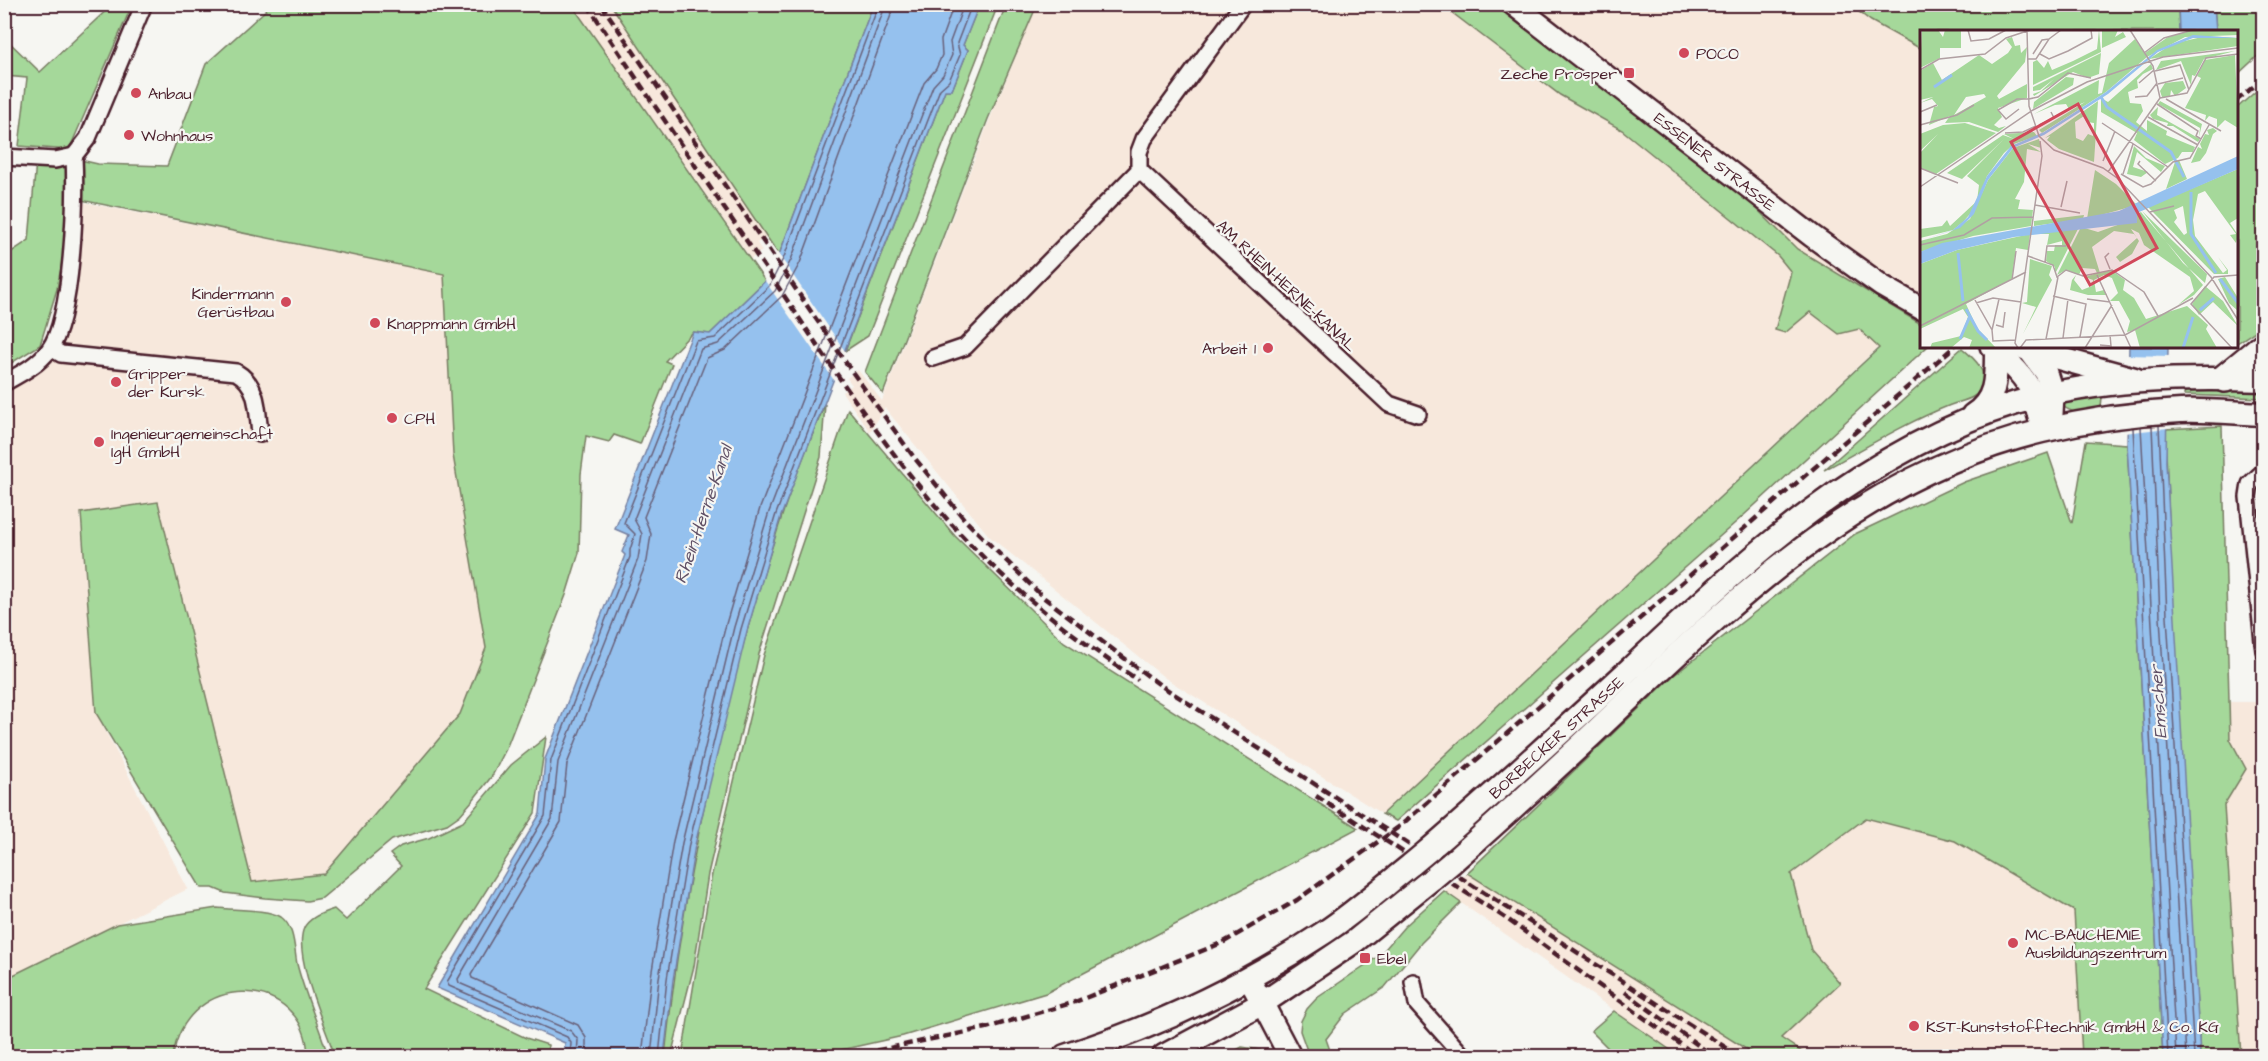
<svg xmlns="http://www.w3.org/2000/svg" width="2268" height="1061" font-family="'Architects Daughter',sans-serif">
<style>
.built{fill:#f7e8dc}
.green{fill:#a5d89a;stroke:#787c62;stroke-width:1.5}
.water{fill:#95c1ee;stroke:#7780a0;stroke-width:1.5}
.pier{fill:#f6f6f2}
.lines{fill:none;stroke-linecap:round;stroke-linejoin:round}
.shore{stroke:#686079;stroke-width:1.5}
.street-casing{stroke:#4a1f2b;stroke-width:20}
.secondary-casing{stroke:#4a1f2b;stroke-width:26}
.primary-casing{stroke:#4a1f2b;stroke-width:27}
.highway-casing{stroke:#4a1f2b;stroke-width:32}
.street{stroke:#f6f6f2;stroke-width:15}
.secondary{stroke:#f6f6f2;stroke-width:21}
.primary{stroke:#f6f6f2;stroke-width:22}
.highway{stroke:#f6f6f2;stroke-width:27}
.rail{stroke:#4a1f2b;stroke-width:4.5;stroke-dasharray:9 4.5;stroke-linecap:butt}
.primary-bridge-casing{stroke:#4a1f2b;stroke-width:27;stroke-linecap:butt}
.primary-bridge{stroke:#f6f6f2;stroke-width:22}
.poi-dot{fill:#d1495b;stroke:#f6f6f2;stroke-width:2}
.labels{text-anchor:middle;stroke-width:4.5;stroke-linejoin:round;paint-order:stroke}
.poi-label{font-size:16px;fill:#4a1f2b;stroke:#f6f6f2;text-anchor:start}
.street-label{font-size:16px;fill:#4a1f2b;stroke:#f6f6f2}
.water-label{font-size:18px;font-style:italic;fill:#605066;stroke:#f6f6f2}
.inset-river{fill:none;stroke:#95c1ee;stroke-width:3}
.inset-road{fill:none;stroke:#b1a0a2;stroke-width:1.5}
.view{fill:#d1495b;fill-opacity:0.15;stroke:#d1495b;stroke-width:3}
.inset-edge{fill:none;stroke:#4a1f2b;stroke-width:3}
</style>
<rect width="100%" height="100%" fill="#f6f6f2"/>
<filter id="ink" filterUnits="userSpaceOnUse"><feTurbulence type="fractalNoise" baseFrequency=".0167" numOctaves="2"/><feDisplacementMap in="SourceGraphic" scale="12" xChannelSelector="R" yChannelSelector="G"/><feConvolveMatrix kernelMatrix="1 2 1 2 8 2 1 2 1" color-interpolation-filters="sRGB"/></filter>
<g filter="url(#ink)">
<g class="built">
<path d="M 572,5 L 611,5 L 748,206 L 766,237 L 757,243 L 762,251 L 751,259 Z"/>
<path d="M 1037,5 L 1850,5 L 1871,21 L 1921,49 L 1921,307 L 1382,814 L 1165,678 L 990,537 L 885,408 L 870,432 L 842,392 L 852,385 L 847,378 L 858,370 L 882,401 L 989,121 Z"/>
<path d="M 73,200 L 444,274 L 486,649 L 460,714 L 324,874 L 252,883 L 158,502 L 80,514 L 96,713 L 188,889 L 5,979 L 5,383 L 53,353 Z"/>
<path d="M 2228,702 L 2263,702 L 2263,1056 L 2241,1056 L 2224,805 L 2246,769 L 2230,739 Z"/>
<path d="M 1866,818 L 1955,841 L 2074,911 L 2082,1056 L 1808,1056 L 1781,1038 L 1839,983 L 1811,950 L 1791,875 Z"/>
<path d="M 1467,873 L 1594,951 L 1757,1056 L 1679,1056 L 1444,891 Z"/>
</g>
<g class="green">
<path d="M 112,5 L 132,5 L 69,150 L 19,146 L 27,78 L 5,76 L 4,37 L 40,72 Z"/>
<path d="M 262,5 L 572,5 L 765,281 L 710,334 L 693,332 L 665,361 L 672,364 L 640,444 L 614,435 L 609,442 L 586,436 L 581,474 L 579,553 L 566,595 L 506,749 L 492,776 L 473,800 L 460,815 L 447,824 L 392,840 L 322,898 L 307,901 L 265,898 L 225,893 L 213,888 L 201,888 L 96,713 L 81,513 L 158,502 L 252,882 L 324,874 L 460,714 L 486,648 L 453,455 L 444,274 L 76,199 L 76,159 L 98,164 L 167,166 L 206,64 L 266,10 Z"/>
<path d="M 611,5 L 873,5 L 779,255 Z"/>
<path d="M 979,5 L 998,5 L 868,336 L 845,351 L 945,90 L 952,90 L 968,50 L 963,45 Z"/>
<path d="M 1006,5 L 1037,5 L 988,119 L 883,394 L 865,372 Z"/>
<path d="M 1442,5 L 1497,5 L 1731,183 L 1797,249 L 1921,324 L 1922,346 L 1927,347 L 1743,516 L 1396,821 L 1382,814 L 1879,348 L 1859,329 L 1839,334 L 1810,312 L 1785,333 L 1775,330 L 1791,272 L 1778,256 L 1622,130 L 1560,95 Z"/>
<path d="M 1850,5 L 2178,5 L 2179,31 L 1922,32 L 1921,49 L 1871,21 Z"/>
<path d="M 2214,5 L 2263,5 L 2263,51 L 2237,75 L 2236,32 L 2216,31 Z"/>
<path d="M 2263,85 L 2264,284 L 2258,329 L 2237,343 L 2237,108 Z"/>
<path d="M 73,160 L 70,219 L 57,289 L 40,345 L 5,367 L 4,257 L 29,240 L 36,162 Z"/>
<path d="M 1962,348 C 1972,357 1988,369 1982,386 C 1978,400 1959,401 1948,406 C 1905,423 1865,448 1824,470 Z"/>
<path d="M 2185,388 L 2263,391 L 2263,398 L 2184,395 Z"/>
<path d="M 2102,397 L 2101,408 C 2088,415 2074,414 2062,406 L 2064,403 Z"/>
<path d="M 825,404 L 821,457 L 759,654 L 708,874 L 694,966 L 671,1056 L 665,1056 C 684,874 724,693 781,519 C 793,480 810,442 825,404 Z"/>
<path d="M 848,409 L 955,536 L 1064,642 L 1358,828 L 1046,993 L 903,1036 L 814,1056 L 682,1056 L 712,874 L 764,655 Z"/>
<path d="M 2222,426 L 2230,739 L 2246,769 L 2224,805 L 2241,1056 L 2200,1056 L 2173,616 L 2165,429 Z"/>
<path d="M 2086,441 L 2127,444 L 2163,1056 L 2082,1056 L 2074,911 L 1955,841 L 1866,818 L 1791,874 L 1811,950 L 1840,983 L 1781,1038 L 1808,1056 L 1757,1056 L 1467,873 L 1673,676 L 1855,534 L 1964,482 L 2048,453 L 2072,523 Z"/>
<path d="M 546,737 L 535,813 L 424,989 L 526,1038 L 548,1045 L 547,1056 L 453,1056 L 453,1051 L 413,1056 L 335,1056 C 326,1029 292,954 304,928 C 309,917 324,912 334,909 L 346,920 L 401,866 L 390,854 L 401,846 L 429,838 L 463,822 L 511,765 Z"/>
<path d="M 1444,891 L 1461,903 L 1421,943 L 1385,987 L 1345,1014 L 1326,1039 L 1332,1056 L 1309,1056 L 1300,1031 L 1301,1021 L 1307,1009 L 1317,998 L 1380,955 L 1404,927 Z"/>
<path d="M 217,908 C 234,910 268,909 281,917 C 295,927 294,949 297,964 C 305,996 319,1025 328,1056 L 308,1056 C 306,974 187,968 173,1056 L 5,1056 L 5,979 L 117,924 Z"/>
<path d="M 1614,1011 L 1679,1056 L 1616,1056 L 1591,1031 Z"/>
<path d="M 1242,1047 L 1260,1050 L 1268,1056 L 1225,1056 Z"/>
</g>
<g class="water">
<path d="M 873,5 L 979,5 L 963,45 L 968,50 L 952,90 L 945,90 L 781,516 L 747,631 L 695,845 L 673,980 L 664,1056 L 564,1056 L 565,1043 L 437,988 L 540,814 L 545,759 L 625,555 L 622,552 L 629,535 L 615,529 L 693,332 L 710,334 L 765,281 L 779,255 Z"/>
<path d="M 2178,5 L 2214,5 L 2216,31 L 2179,31 Z"/>
<path d="M 2129,347 L 2168,347 L 2166,462 L 2200,1056 L 2163,1056 L 2127,444 Z"/>
</g>
<g class="pier">
<path d="M 777,252 L 847,354 L 836,383 L 763,278 Z"/>
<path d="M 2126,355 L 2170,356 L 2168,428 L 2124,433 Z"/>
</g>
<g class="lines">
<g class="shore">
<path d="M 2159,425 L 2167,616 L 2194,1056"/>
<path d="M 2152,426 L 2160,617 L 2186,1056"/>
<path d="M 2141,427 L 2176,1056"/>
<path d="M 2133,428 L 2168,1056"/>
<path d="M 570,1056 L 571,1043 L 567,1037 L 449,986 L 447,982 L 545,816 L 551,760 L 630,557 L 630,550 L 635,534 L 624,523 L 696,341 L 715,338 L 770,285 L 784,257 L 879,4"/>
<path d="M 577,1056 L 578,1040 L 571,1031 L 459,983 L 458,979 L 552,819 L 558,762 L 638,559 L 642,534 L 634,519 L 701,349 L 718,344 L 775,291 L 791,260 L 886,4"/>
<path d="M 586,1056 L 586,1038 L 578,1025 L 472,978 L 471,975 L 561,822 L 567,764 L 647,561 L 651,534 L 644,517 L 707,358 L 725,350 L 782,296 L 800,263 L 895,4"/>
<path d="M 642,1056 L 651,977 L 673,841 L 726,624 L 760,508 L 924,83 L 936,69 L 942,55 L 941,40 L 954,4"/>
<path d="M 651,1056 L 659,978 L 682,843 L 734,627 L 769,512 L 933,86 L 943,75 L 952,55 L 950,42 L 964,4"/>
<path d="M 659,1056 L 667,979 L 689,844 L 741,629 L 776,514 L 940,89 L 949,81 L 960,55 L 957,43 L 972,4"/>
</g>
<g class="street-casing">
<g id="street">
<path d="M 74,156 L 88,138 L 144,4"/>
<path d="M 4,157 L 55,160 L 74,156"/>
<path d="M 1139,170 L 1389,404 L 1418,414"/>
<path d="M 51,348 L 61,354 L 236,372 C 259,385 257,410 260,434"/>
<path d="M 933,358 L 965,347 L 1139,170 L 1139,152 L 1144,139 L 1243,4"/>
<path d="M 4,383 C 20,374 38,365 49,350 C 73,318 76,198 74,156"/>
<path d="M 2264,471 L 2250,484 L 2248,497 L 2264,651"/>
<path d="M 1413,982 L 1417,1004 L 1463,1056"/>
</g>
</g>
<g class="secondary-casing">
<g id="secondary">
<path d="M 1513,4 L 1812,236 L 1882,286 L 1922,309"/>
<path d="M 1991,346 C 2007,360 2028,378 2034,398 C 2037,410 2039,419 2044,430"/>
<path d="M 2016,346 L 2029,350 L 2046,373 L 2053,395 L 2052,414 L 2044,430"/>
<path d="M 1249,978 L 1290,1056"/>
</g>
</g>
<g class="primary-casing">
<g id="primary">
<path d="M 2029,350 L 2135,379"/>
<path d="M 1973,415 C 1997,400 1996,377 1996,351"/>
<path d="M 1430,849 C 1498,790 1564,730 1630,669 C 1745,561 1862,450 2016,403 C 2095,379 2182,377 2264,380"/>
<path d="M 1451,863 C 1509,812 1566,760 1622,706 C 1748,587 1869,473 2042,431 C 2087,420 2135,413 2181,411 C 2208,410 2236,413 2264,414"/>
<path d="M 1065,1056 C 1156,1027 1245,985 1325,932 C 1355,912 1383,887 1412,864"/>
<path d="M 1164,1056 L 1263,1003 L 1355,941 L 1433,878"/>
</g>
</g>
<g class="highway-casing">
<path id="highway" d="M 2225,378 L 2264,346"/>
</g>
<use href="#street" class="street"/>
<use href="#secondary" class="secondary"/>
<use href="#primary" class="primary"/>
<use href="#highway" class="highway"/>
<g class="rail">
<path d="M 587,4 C 647,95 708,185 770,275 C 824,354 876,437 939,510 C 997,577 1064,631 1138,680"/>
<path d="M 601,4 L 853,373 L 913,456 L 965,520 L 1043,597 L 1160,685 L 1739,1056"/>
<path d="M 2236,101 L 2264,78"/>
<path d="M 1316,796 L 1507,919 L 1697,1056"/>
<path d="M 1625,992 L 1713,1056"/>
<path d="M 850,1056 L 986,1028 L 1075,1002 L 1224,942 L 1297,900 L 1400,826 L 1955,346"/>
</g>
<g class="primary-bridge-casing">
<g id="primary-bridge">
<path d="M 1412,864 L 1430,849"/>
<path d="M 1433,878 L 1451,863"/>
</g>
</g>
<use href="#primary-bridge" class="primary-bridge"/>
</g>
</g>
<g class="poi-dot">
<circle cx="1684" cy="53" r="6"/>
<rect x="1623" y="67" width="12" height="12" rx="3"/>
<circle cx="136" cy="93" r="6"/>
<circle cx="129" cy="135" r="6"/>
<circle cx="286" cy="302" r="6"/>
<circle cx="375" cy="323" r="6"/>
<circle cx="1268" cy="348" r="6"/>
<circle cx="116" cy="382" r="6"/>
<circle cx="392" cy="418" r="6"/>
<circle cx="99" cy="442" r="6"/>
<circle cx="2013" cy="943" r="6"/>
<rect x="1359" y="952" width="12" height="12" rx="3"/>
<circle cx="1914" cy="1026" r="6"/>
</g>
<g class="labels">
<g class="poi-label">
<text x="1696" y="59">POCO</text>
<text x="1617" y="79" text-anchor="end">Zeche Prosper</text>
<text x="148" y="99">Anbau</text>
<text x="141" y="141">Wohnhaus</text>
<text x="274" y="299" text-anchor="end">Kindermann<tspan x="274" dy="18">Gerüstbau</tspan></text>
<text x="387" y="329">Knappmann GmbH</text>
<text x="1256" y="354" text-anchor="end">Arbeit 1</text>
<text x="128" y="379">Gripper<tspan x="128" dy="18">der Kursk</tspan></text>
<text x="404" y="424">CPH</text>
<text x="111" y="439">Ingenieurgemeinschaft<tspan x="111" dy="18">IgH GmbH</tspan></text>
<text x="2025" y="940">MC-BAUCHEMIE<tspan x="2025" dy="18">Ausbildungszentrum</tspan></text>
<text x="1377" y="964">Ebel</text>
<text x="1926" y="1032">KST-Kunststofftechnik GmbH &amp; Co. KG</text>
</g>
<g class="street-label">
<text transform="translate(1715 161) rotate(38)" y="6">ESSENER STRASSE</text>
<text transform="translate(1287 285) rotate(43)" y="6">AM RHEIN-HERNE-KANAL</text>
<text transform="translate(1556 737) rotate(-42)" y="6">BORBECKER STRASSE</text>
</g>
<g class="water-label">
<text transform="translate(703 514) rotate(-71)" y="6">Rhein-Herne-Kanal</text>
<text transform="translate(2158 702) rotate(-94)" y="6">Emscher</text>
</g>
</g>
<g transform="translate(1920 30)">
<rect width="318" height="318" fill="#f6f6f2"/>
<path d="M 2,0 L 18,0 L 23,7 L 25,0 L 41,0 L 41,18 L 20,18 L 20,28 L 0,38 ZM 179,0 L 181,22 L 113,55 L 113,32 L 117,30 L 124,38 L 128,31 L 132,40 L 153,31 L 177,19 ZM 182,0 L 198,0 L 195,7 L 203,2 L 206,7 L 182,18 ZM 270,1 L 318,1 L 318,5 L 265,7 L 227,27 L 225,23 L 248,7 ZM 286,6 L 318,8 L 318,16 L 229,29 L 252,14 ZM 92,7 L 95,16 L 100,15 L 101,23 L 107,17 L 105,32 L 77,66 L 79,69 L 107,54 L 107,68 L 78,78 L 82,87 L 74,95 L 79,98 L 86,96 L 78,102 L 49,92 L 25,93 L 30,86 L 9,95 L 14,77 L 18,76 L 12,69 L 0,73 L 13,67 L 0,70 L 0,41 L 13,33 L 22,50 L 59,25 L 72,34 L 88,23 L 92,17 L 86,9 ZM 64,64 L 66,67 L 34,85 L 46,67 ZM 215,9 L 227,27 L 186,62 L 122,103 L 119,100 L 165,72 L 149,79 L 146,74 L 135,75 L 114,84 L 179,50 L 178,64 L 182,63 L 189,33 ZM 315,21 L 284,29 L 275,46 L 272,45 L 271,55 L 261,31 L 236,40 L 241,31 ZM 181,23 L 179,44 L 168,48 L 153,42 L 114,66 L 113,64 L 121,61 L 134,49 L 120,60 L 113,61 L 113,57 ZM 315,25 L 318,98 L 305,90 L 297,98 L 297,89 L 289,86 L 285,91 L 286,85 L 265,78 L 281,48 L 277,46 L 285,30 ZM 231,34 L 233,39 L 223,44 L 217,50 L 218,58 L 208,62 L 210,73 L 221,74 L 223,81 L 216,92 L 227,101 L 227,90 L 247,101 L 246,105 L 275,117 L 273,122 L 262,122 L 258,128 L 245,134 L 214,110 L 217,103 L 181,82 L 181,68 L 188,72 ZM 146,47 L 154,48 L 153,55 L 113,79 L 114,72 ZM 263,51 L 266,58 L 262,61 L 255,66 L 251,60 L 250,67 L 242,67 L 240,61 L 245,53 ZM 178,71 L 174,132 L 139,119 L 127,110 L 130,106 L 125,108 ZM 164,86 L 167,92 L 174,93 L 174,99 L 173,106 L 168,104 L 163,111 L 156,108 L 155,92 ZM 240,71 L 282,94 L 279,107 L 280,98 L 238,74 ZM 238,77 L 237,85 L 280,109 L 278,112 L 253,96 L 247,96 L 248,93 L 233,89 L 230,85 ZM 45,93 L 76,103 L 16,144 L 0,138 L 0,123 L 18,104 L 0,121 L 0,104 L 23,95 ZM 293,98 L 297,101 L 293,104 L 286,123 L 280,131 L 271,133 L 278,117 L 282,119 L 280,114 L 285,104 L 289,105 L 287,100 ZM 114,102 L 117,106 L 94,114 L 84,123 L 67,146 L 56,177 L 43,192 L 33,200 L 0,208 L 0,199 L 22,196 L 27,190 L 30,196 L 57,171 L 59,155 L 47,146 L 84,109 L 42,149 L 27,143 L 83,105 L 94,109 L 84,104 ZM 119,109 L 121,118 L 108,114 L 121,122 L 107,119 L 104,152 L 95,169 L 100,170 L 98,179 L 113,180 L 111,196 L 53,206 L 0,222 L 0,211 L 27,204 L 50,189 L 68,150 L 93,118 ZM 214,116 L 226,128 L 245,136 L 241,142 L 217,122 L 213,137 L 228,142 L 221,147 L 207,144 ZM 259,130 L 267,149 L 246,159 L 255,132 ZM 318,139 L 318,188 L 310,193 L 318,205 L 316,213 L 310,205 L 316,204 L 285,161 L 278,164 L 273,190 L 275,206 L 303,243 L 307,240 L 298,227 L 308,240 L 308,244 L 294,244 L 228,177 ZM 263,176 L 267,203 L 264,205 L 254,192 L 257,188 L 254,180 ZM 175,140 L 196,154 L 217,175 L 167,189 ZM 222,181 L 287,244 L 285,253 L 263,233 ZM 221,182 L 283,255 L 274,265 L 258,275 L 274,261 L 270,247 L 224,215 L 219,203 L 211,199 L 219,211 L 212,224 L 200,232 L 196,227 L 217,208 L 214,204 L 194,201 L 172,217 L 180,243 L 191,240 L 205,250 L 203,260 L 214,268 L 226,289 L 267,276 L 288,295 L 286,299 L 297,318 L 220,318 L 215,300 L 207,302 L 210,291 L 199,271 L 190,271 L 198,263 L 192,248 L 184,245 L 174,250 L 176,262 L 184,260 L 187,265 L 168,265 L 150,260 L 152,250 L 156,245 L 154,250 L 162,260 L 172,256 L 173,250 L 165,247 L 177,243 L 175,239 L 162,238 L 159,245 L 146,240 L 137,245 L 161,197 L 178,202 L 203,193 L 217,193 L 217,184 ZM 164,185 L 163,189 L 114,196 L 114,191 ZM 159,197 L 135,244 L 135,237 L 126,231 L 127,221 L 134,221 L 135,215 L 142,215 L 142,211 L 127,215 L 129,204 L 111,204 ZM 110,204 L 108,220 L 96,218 L 92,249 L 46,274 L 57,298 L 76,318 L 49,318 L 52,310 L 44,307 L 31,318 L 10,318 L 12,313 L 41,306 L 48,287 L 43,279 L 0,299 L 0,234 L 37,220 ZM 110,229 L 132,236 L 129,245 L 132,250 L 103,304 L 116,277 L 102,273 L 107,272 ZM 305,247 L 318,268 L 318,281 L 309,273 L 298,249 ZM 285,256 L 303,271 L 318,296 L 293,272 L 279,285 L 272,274 Z" fill="#a5d89a" fill-rule="evenodd"/>
<path d="M 273,5 L 318,8 L 273,8 L 238,22 L 188,64 L 124,105 L 93,118 L 68,150 L 54,184 L 40,198 L 0,211 L 33,200 L 48,187 L 67,146 L 91,116 L 124,102 L 186,62 L 237,20 ZM 318,126 L 318,139 L 217,183 L 217,193 L 94,207 L 37,220 L 0,234 L 0,222 L 22,213 L 199,181 Z" fill="#95c1ee"/>
<path class="inset-river" d="M 14,57 L 32,45M 181,67 L 187,77 L 251,122 L 264,147M 271,162 L 271,204 L 296,243M 38,223 L 43,271M 300,249 L 318,273M 46,279 L 58,301 L 67,310M 280,280 L 294,268M 40,309 L 50,286M 263,318 L 273,287"/>
<path class="inset-road" d="M 48,0 L 51,11 L 69,9 L 86,0M 107,0 L 109,76 L 119,106 L 134,120 L 183,138 L 197,148 L 291,247 L 318,290M 210,0 L 233,36 L 240,68M 224,23 L 244,8 L 273,0M 113,24 L 122,10 L 129,9M 120,24 L 129,29 L 148,21 L 172,8 L 171,0M 108,29 L 116,29 L 129,9 L 141,0M 0,40 L 19,29 L 65,24 L 86,8 L 110,0M 235,41 L 260,35 L 269,60M 219,53 L 234,40M 238,54 L 263,48M 215,67 L 227,66 L 237,53M 240,68 L 267,63 L 286,28 L 318,24M 109,69 L 118,67 L 148,43 L 171,48M 246,69 L 301,101M 237,74 L 278,101 L 276,106 L 281,109M 99,79 L 86,89 L 78,80 L 97,69 L 109,69M 0,82 L 17,75M 228,87 L 278,115M 182,93 L 248,137M 0,95 L 37,85 L 54,75M 119,95 L 134,88 L 131,82M 85,103 L 103,102 L 116,96M 183,131 L 195,101M 220,131 L 218,134 L 236,151M 0,138 L 38,153M 188,142 L 240,68M 201,144 L 223,157 L 231,154 L 253,132 L 270,128 L 289,95M 203,144 L 213,114M 0,157 L 113,80 L 167,52 L 243,27 L 318,18M 115,175 L 160,183M 141,177 L 147,151M 230,182 L 254,176M 0,215 L 44,205 L 72,188 L 113,187M 189,223 L 185,227 L 190,239M 108,226 L 133,235 L 137,247 L 146,240 L 163,246 L 192,240 L 224,262 L 238,286M 125,232 L 127,216 L 146,216M 177,245 L 211,318M 92,250 L 96,221M 133,266 L 166,274 L 160,307M 167,269 L 190,272M 55,270 L 72,300 L 73,311 L 96,310M 56,273 L 73,268 L 101,272M 76,295 L 83,297 L 85,282M 0,296 L 106,242M 72,300 L 79,269M 143,308 L 148,269M 126,309 L 138,247M 180,315 L 191,316 L 190,305M 98,318 L 95,313 L 122,126 L 120,111M 100,318 L 106,310 L 205,305 L 273,268M 165,318 L 192,275M 312,318 L 271,274 L 294,247 L 318,245"/>
<path class="view" d="M 158,74 L 237,218 L 170,255 L 91,112 Z"/>
<rect width="318" height="318" class="inset-edge"/>
</g>
<rect width="2268" height="1061" fill="none" stroke="#f6f6f2" stroke-width="24"/>
<rect x="12" y="12" width="2244" height="1037" fill="none" stroke="#4a1f2b" stroke-width="2" filter="url(#ink)"/>
</svg>
